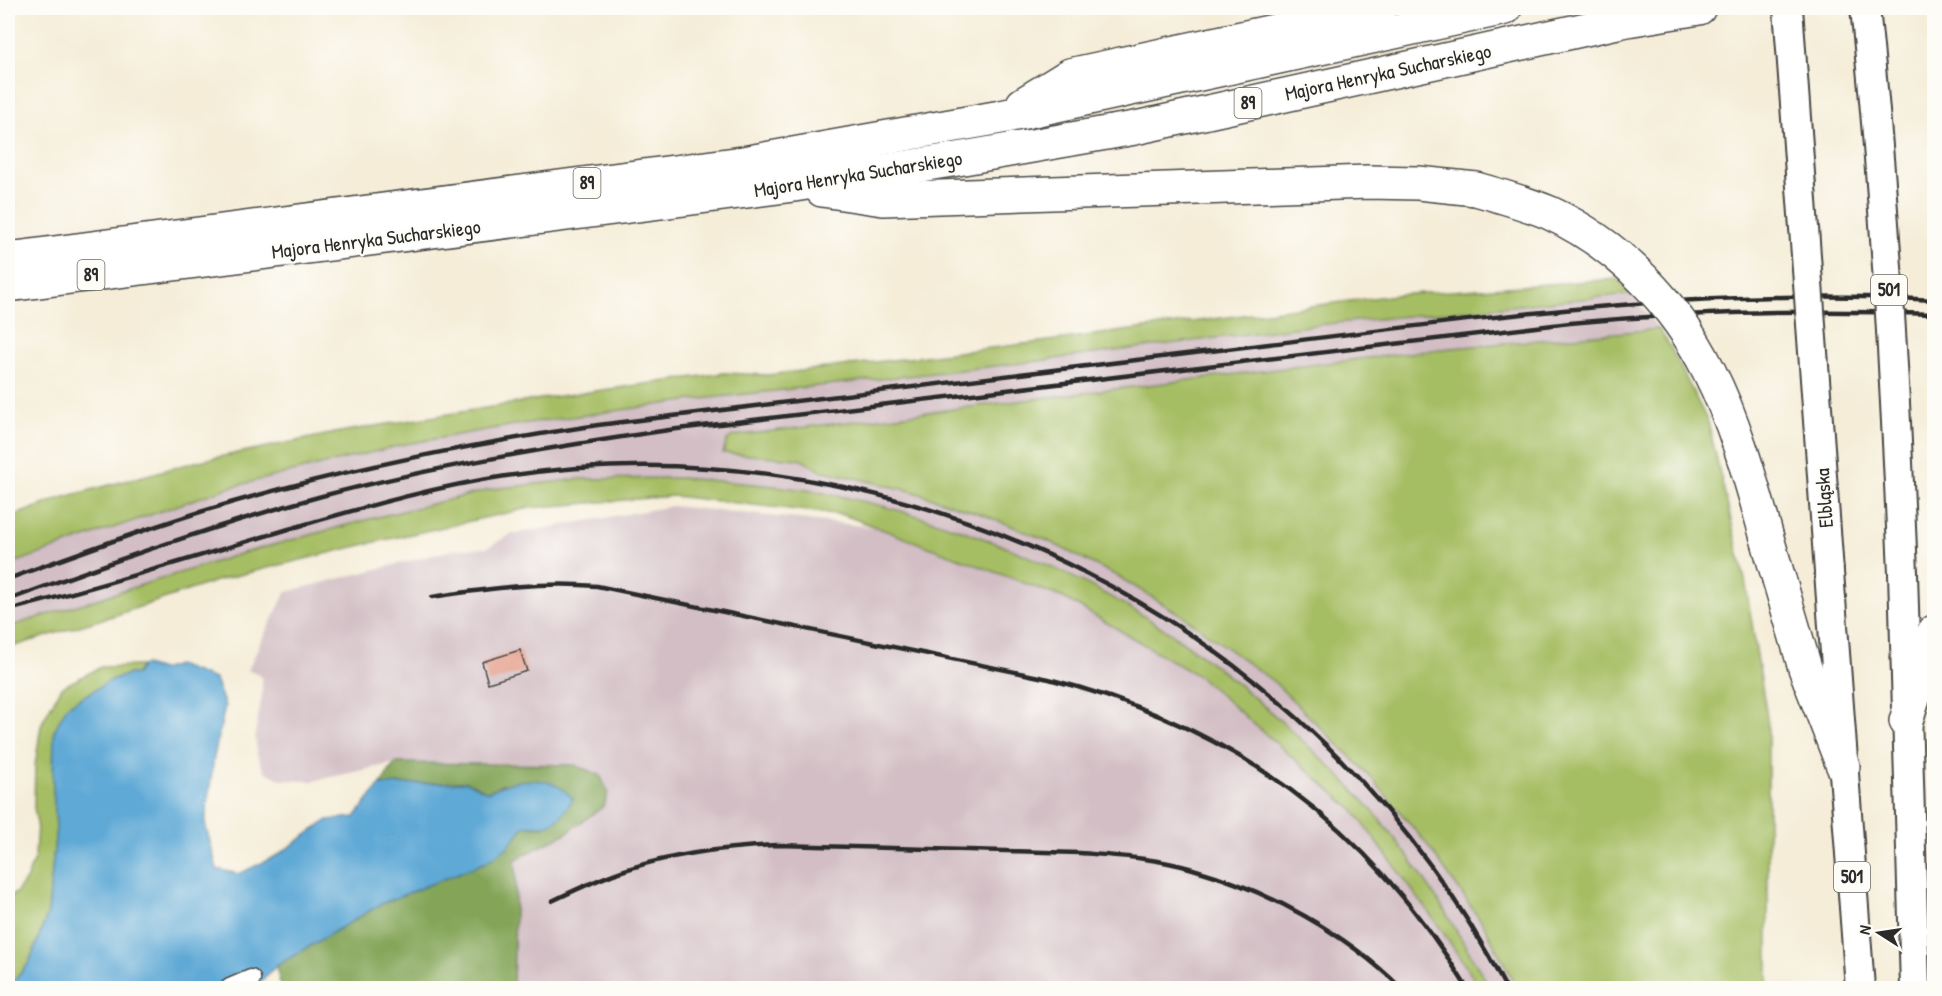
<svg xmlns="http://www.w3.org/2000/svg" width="1942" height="996" font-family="'Patrick Hand',sans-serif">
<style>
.industrial{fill:#d2bec4}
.green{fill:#a6be63;stroke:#687447;stroke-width:1.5}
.forest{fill:#84a559;stroke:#586842;stroke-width:1.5}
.water{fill:#5ea9d6;stroke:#446a80;stroke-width:1.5}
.building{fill:#e29682}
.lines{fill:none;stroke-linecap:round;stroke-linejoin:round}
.street-casing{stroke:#494845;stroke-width:21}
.primary-casing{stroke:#494845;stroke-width:32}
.highway-casing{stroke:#494845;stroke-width:36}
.street{stroke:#fff;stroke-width:18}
.primary{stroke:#fff;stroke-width:28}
.highway{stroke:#fff;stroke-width:33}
.rail{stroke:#2b2b2b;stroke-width:4.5}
.primary-bridge-casing{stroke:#494845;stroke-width:32;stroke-linecap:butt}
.highway-bridge-casing{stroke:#494845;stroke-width:36;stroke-linecap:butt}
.primary-bridge{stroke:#fff;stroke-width:28}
.highway-bridge{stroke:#fff;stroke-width:33}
.labels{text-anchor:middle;stroke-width:4.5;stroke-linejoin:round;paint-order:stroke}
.shield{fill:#fdfcf7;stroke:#6a6a68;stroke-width:1.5}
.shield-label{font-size:18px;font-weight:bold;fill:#2b2b2b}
.street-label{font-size:20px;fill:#2b2b2b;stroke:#fdfcf7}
</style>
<rect width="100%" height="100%" fill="#fdfcf7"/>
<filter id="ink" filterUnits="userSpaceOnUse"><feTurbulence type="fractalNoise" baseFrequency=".0167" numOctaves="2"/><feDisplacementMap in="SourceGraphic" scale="12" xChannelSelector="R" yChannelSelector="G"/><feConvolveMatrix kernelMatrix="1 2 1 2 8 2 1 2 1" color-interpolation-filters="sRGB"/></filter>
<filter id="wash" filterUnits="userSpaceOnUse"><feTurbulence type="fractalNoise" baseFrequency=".008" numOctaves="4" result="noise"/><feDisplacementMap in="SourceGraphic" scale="24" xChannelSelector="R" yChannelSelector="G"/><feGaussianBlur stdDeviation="1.35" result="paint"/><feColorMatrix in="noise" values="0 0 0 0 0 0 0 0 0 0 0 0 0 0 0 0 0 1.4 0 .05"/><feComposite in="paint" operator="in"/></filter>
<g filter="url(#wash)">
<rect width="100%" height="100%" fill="#f5edd8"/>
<g class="industrial">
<path d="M 1631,294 L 1659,329 L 1441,349 L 734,436 L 723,453 L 800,458 L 820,470 L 911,491 L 984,515 L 1046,540 L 1119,577 L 1183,616 L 1274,682 L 1369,775 L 1426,843 L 1484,925 L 1517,988 L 1490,988 L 1457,931 L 1399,843 L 1342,778 L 1277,717 L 1220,669 L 984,538 L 900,511 L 813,491 L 683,478 L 580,479 L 493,489 L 370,519 L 243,553 L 8,627 L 8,565 L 227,488 L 406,444 L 514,425 L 693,400 L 1031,362 L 1316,325 Z"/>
<path d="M 672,506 L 874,527 L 1064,598 L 1200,677 L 1354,811 L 1443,932 L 1480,988 L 513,988 L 516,873 L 515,860 L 566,833 L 395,763 L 313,781 L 282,780 L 264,771 L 257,755 L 255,734 L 262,696 L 262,679 L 257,673 L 248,671 L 259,645 L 286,592 L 457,549 L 486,548 L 512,534 Z"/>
</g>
<g class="green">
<path d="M 1618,279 L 1631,294 L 1316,325 L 1031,362 L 693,400 L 514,425 L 406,444 L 227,488 L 8,565 L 8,518 L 61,498 L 199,461 L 345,431 L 553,397 L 724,373 L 768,375 L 1041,342 L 1395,295 Z"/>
<path d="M 1659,329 L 1671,348 L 1708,422 L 1745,580 L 1768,724 L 1768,988 L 1517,988 L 1484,925 L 1426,843 L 1369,775 L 1274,682 L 1183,616 L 1119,577 L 1046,540 L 984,515 L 911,491 L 820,470 L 800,459 L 723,453 L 727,440 L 733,436 L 1441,349 Z"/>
<path d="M 683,478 C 726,482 771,484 813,491 C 931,512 1048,557 1150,620 C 1206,655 1258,699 1307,745 C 1340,775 1373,808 1399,844 C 1433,889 1462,940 1490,988 L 1480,988 L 1443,932 L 1354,811 L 1200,677 L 1064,598 L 844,515 L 673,496 L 529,508 L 362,545 L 219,580 L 122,613 L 8,648 L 8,627 L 243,553 L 370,519 L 493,489 L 580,479 Z"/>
<path d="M 141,666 L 136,674 L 129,674 L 54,731 L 53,789 L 56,827 L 48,913 L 29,963 L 8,988 L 8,898 L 17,892 L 26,880 L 35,857 L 37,823 L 34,808 L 35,766 L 41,725 L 48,711 L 62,687 L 101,667 Z"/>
</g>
<path class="forest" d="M 395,763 L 575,765 L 600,775 L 608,792 L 604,806 L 566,833 L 515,860 L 516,873 L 513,988 L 281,988 L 276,966 L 381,904 L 486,862 L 507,848 L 524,826 L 545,827 L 503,784 L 488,792 L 467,782 L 380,785 Z"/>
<path class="water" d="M 145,665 L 161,670 L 177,665 L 215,679 L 225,706 L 214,757 L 205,823 L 217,869 L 239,874 L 276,856 L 328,820 L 355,817 L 380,785 L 467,782 L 488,792 C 514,778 552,772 573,799 C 558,823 553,827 524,826 L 507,848 L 486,862 L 381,904 L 276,966 L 258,984 L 224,988 L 8,988 L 29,963 L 48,913 L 56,827 L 53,789 L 54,731 L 67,706 L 113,679 L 129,674 L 136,674 L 141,666 Z"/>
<g id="blocks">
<path class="building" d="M 520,650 L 527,671 L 488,683 L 482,662 Z"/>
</g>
</g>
<g filter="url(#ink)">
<use href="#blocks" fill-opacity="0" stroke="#494845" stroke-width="1.5"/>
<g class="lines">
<g class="street-casing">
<path id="street" d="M 230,988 L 251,979"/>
</g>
<g class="primary-casing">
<g id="primary">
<path d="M 1829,572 L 1860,988"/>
<path d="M 1903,573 L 1915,988"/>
</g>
</g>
<g class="highway-casing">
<g id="highway">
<path d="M 1023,104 L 1070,75 L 1380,8"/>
<path d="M 822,190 L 883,199 L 1368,182 L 1418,183 L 1476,189"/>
<path d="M 8,259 L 743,163 L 1001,117 L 1505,8"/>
<path d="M 8,285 L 794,185 L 952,160 L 1135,128 L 1627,20 L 1699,8"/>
<path d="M 1779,579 L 1805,668 L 1843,766"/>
<path d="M 1906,721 L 1934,632"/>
</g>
</g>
<use href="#street" class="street"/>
<use href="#primary" class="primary"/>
<use href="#highway" class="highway"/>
<g class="rail">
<path d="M 8,579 C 70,556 133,533 197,513 C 328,472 463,445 598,425 C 821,396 1045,371 1269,344 C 1490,317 1711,286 1934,300"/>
<path d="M 432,597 C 487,589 541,581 597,586 L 1049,679 C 1235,727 1368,824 1467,988"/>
<path d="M 8,600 C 111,562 215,525 322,496 C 436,466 552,447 669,430 L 1570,323 C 1691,312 1813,309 1934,314"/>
<path d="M 8,610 C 108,585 207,553 306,524 C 372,505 438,486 506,476 C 909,416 1320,626 1506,988"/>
<path d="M 552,901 C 577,889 602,877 628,869 C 677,853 727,847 778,845 L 1080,853 C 1118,856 1156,858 1193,869 C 1269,891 1344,932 1401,988"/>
</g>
<g class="primary-bridge-casing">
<g id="primary-bridge">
<path d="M 1788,8 L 1829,572"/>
<path d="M 1865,8 C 1885,196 1895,384 1903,573"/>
</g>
</g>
<g class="highway-bridge-casing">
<path id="highway-bridge" d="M 1476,189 C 1501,196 1526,203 1550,213 C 1619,245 1675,303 1709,371 C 1742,436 1758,510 1779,579"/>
</g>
<use href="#primary-bridge" class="primary-bridge"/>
<use href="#highway-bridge" class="highway-bridge"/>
</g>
</g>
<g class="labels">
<g class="shield">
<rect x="1234.5" y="88" width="27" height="30" rx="4.5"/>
<rect x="573.5" y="168" width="27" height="30" rx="4.5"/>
<rect x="77.5" y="260" width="27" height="30" rx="4.5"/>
<rect x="1871" y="275" width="36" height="30" rx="4.5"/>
<rect x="1834" y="862" width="36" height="30" rx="4.5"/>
</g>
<g class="shield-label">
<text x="1248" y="109">89</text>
<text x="587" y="189">89</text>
<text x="91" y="281">89</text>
<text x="1889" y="296">501</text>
<text x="1852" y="883">501</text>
</g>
<g class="street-label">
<text transform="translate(1388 72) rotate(-12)" y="7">Majora Henryka Sucharskiego</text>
<text transform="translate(858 174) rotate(-9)" y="7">Majora Henryka Sucharskiego</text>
<text transform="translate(376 239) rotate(-7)" y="7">Majora Henryka Sucharskiego</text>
<text transform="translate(1824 498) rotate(-94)" y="7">Elbląska</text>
</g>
</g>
<rect width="1942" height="996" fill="none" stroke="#fdfcf7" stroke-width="30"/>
<g transform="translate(1879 933) rotate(282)" stroke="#fdfcf7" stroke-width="4.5" paint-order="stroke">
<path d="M0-4.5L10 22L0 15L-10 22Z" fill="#2b2b2b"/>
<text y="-9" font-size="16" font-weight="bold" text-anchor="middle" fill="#2b2b2b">N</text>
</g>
</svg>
